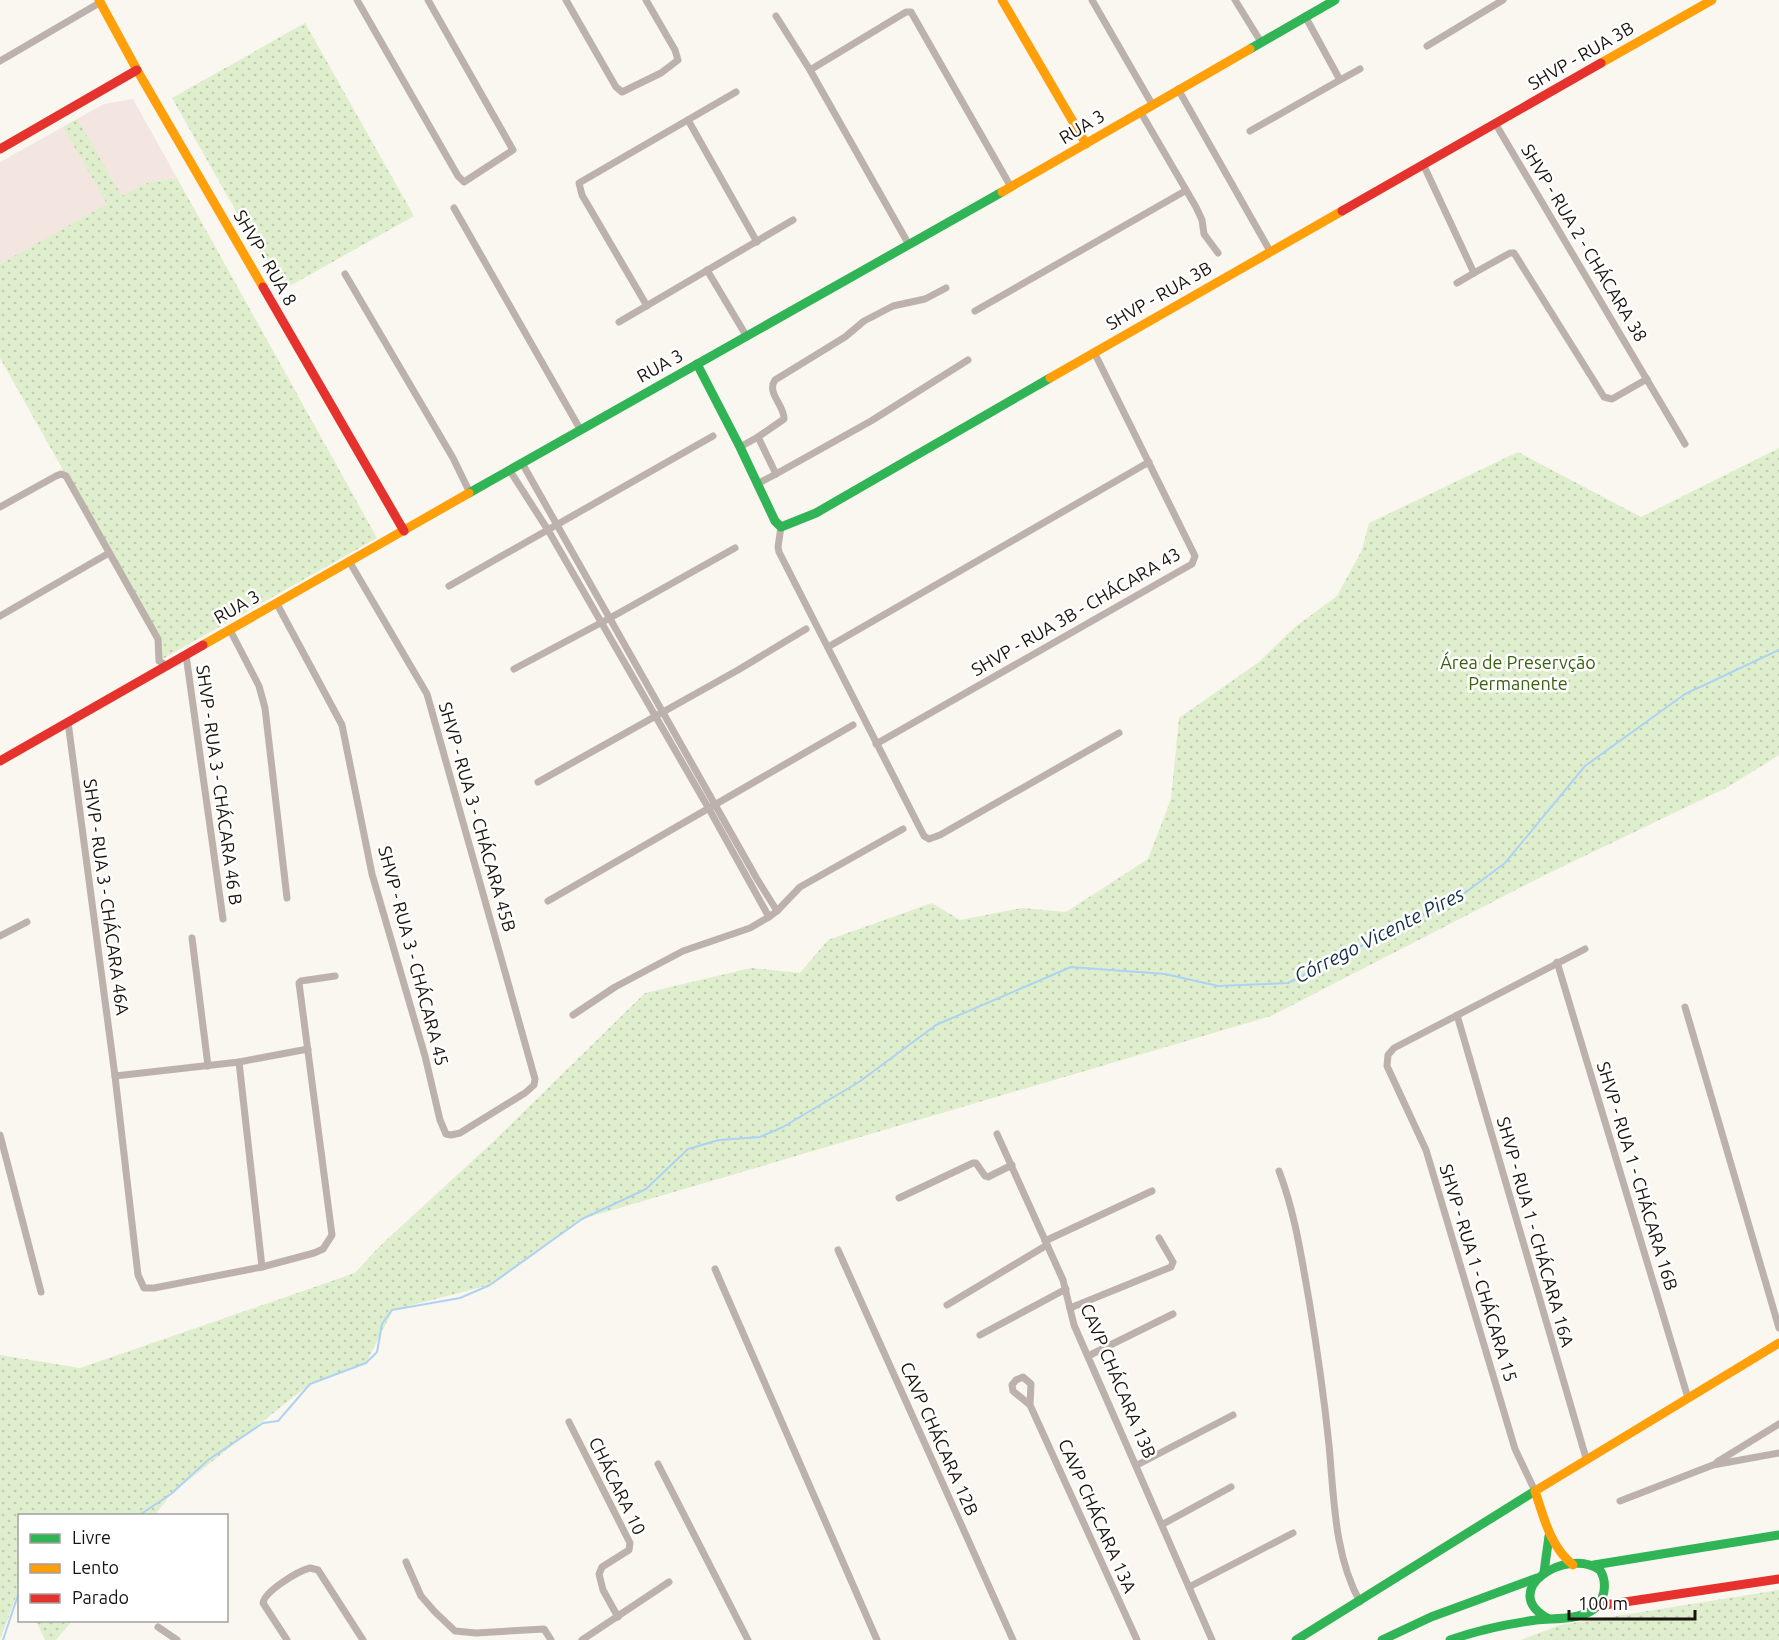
<svg xmlns="http://www.w3.org/2000/svg" width="1779" height="1640" font-family="Ubuntu,sans-serif">
<style>
.commercial{fill:#f3e6e0}
.green{fill:url(#green-dots)}
.lines{fill:none;stroke-linecap:round;stroke-linejoin:round}
.stream{stroke:#aed2f3;stroke-width:2}
.street{stroke:#bdb2ab;stroke-width:7}
.fast{stroke:#30b455;stroke-width:9}
.slow{stroke:#ff9f0a;stroke-width:9}
.jam{stroke:#e5322d;stroke-width:9}
.labels{text-anchor:middle;stroke-width:5;stroke-linejoin:round;paint-order:stroke}
.street-label{font-size:18px;fill:#19140d;stroke:#fff}
.park-label{font-size:18px;fill:#3a6110;stroke:#fff}
.water-label{font-size:20px;font-style:italic;fill:#142f49;stroke:#fff}
</style>
<defs>
<pattern id="green-dots" width="8" height="8" patternUnits="userSpaceOnUse" patternTransform="scale(1.5)"><rect width="8" height="8" fill="#dfefcd"/><path d="M2 2h.1M6 6h.1" fill="none" stroke="#bfccaf" stroke-width="1.8" stroke-linecap="round"/></pattern>
</defs>
<rect width="100%" height="100%" fill="#faf6f0"/>
<path class="commercial" d="M 133,99 L 177,178 L 149,182 L 0,264 L 0,162 L 104,104 Z"/>
<g class="green">
<path d="M 305,23 L 414,216 L 281,291 L 172,98 Z"/>
<path d="M 77,119 L 122,196 L 149,182 L 177,178 L 377,538 L 159,661 L 158,639 L 0,358 L 0,264 L 107,204 L 63,127 Z"/>
<path d="M 1779,448 L 1779,755 L 1728,787 L 1545,875 L 1271,1016 L 582,1219 L 490,1285 L 393,1310 L 366,1363 L 310,1384 L 171,1494 L 155,1515 L 20,1516 L 19,1589 L 0,1640 L 0,1355 L 80,1368 L 355,1273 L 380,1246 L 494,1141 L 645,993 L 751,968 L 800,973 L 828,940 L 932,903 L 960,920 L 1022,908 L 1066,912 L 1148,859 L 1171,799 L 1179,718 L 1259,662 L 1295,627 L 1337,596 L 1362,550 L 1369,523 L 1518,452 L 1641,517 Z"/>
<path d="M 1779,1590 L 1779,1640 L 1521,1640 L 1560,1625 Z"/>
<path d="M 36,1621 L 72,1621 L 56,1640 L 45,1640 Z"/>
</g>
<g class="lines">
<g class="stream">
<path d="M 138,1516 L 171,1494 L 208,1460 L 263,1423 L 278,1421 L 310,1384 L 366,1363 L 377,1352 L 382,1324 L 392,1310 L 460,1298 L 490,1285 L 582,1219 L 646,1189 L 688,1149 L 719,1140 L 760,1137 L 783,1127 L 859,1082 L 936,1025 L 1071,967 L 1165,974 L 1218,986 L 1288,983 L 1462,895 L 1505,863 L 1585,766 L 1685,694 L 1779,650"/>
<path d="M 3,1640 L 20,1589"/>
</g>
<g class="street">
<path d="M 357,0 L 458,176 L 464,182 L 513,150 L 428,0"/>
<path d="M 566,0 L 616,87 L 622,92 L 661,73 L 678,60 L 675,50 L 646,0"/>
<path d="M 1092,0 L 1152,104"/>
<path d="M 1235,0 L 1261,42"/>
<path d="M 776,16 L 810,70 L 908,243"/>
<path d="M 1427,46 L 1503,0"/>
<path d="M 0,61 L 101,2"/>
<path d="M 810,70 L 906,12 L 911,12 L 1011,187"/>
<path d="M 1340,80 L 1360,69"/>
<path d="M 1178,89 L 1270,251"/>
<path d="M 1140,111 L 1196,207 L 1202,220 L 1204,234 L 1218,253"/>
<path d="M 688,120 L 757,242"/>
<path d="M 1495,123 L 1685,444"/>
<path d="M 1250,131 L 1340,80 L 1305,16"/>
<path d="M 1423,164 L 1474,273 L 1510,253 L 1514,253 L 1604,397 L 1612,399 L 1647,379"/>
<path d="M 454,208 L 580,429"/>
<path d="M 707,270 L 747,337"/>
<path d="M 345,274 L 453,458 L 470,493"/>
<path d="M 1457,283 L 1474,273"/>
<path d="M 647,306 L 582,195 L 579,183 L 736,92"/>
<path d="M 975,311 L 1185,191"/>
<path d="M 619,322 L 793,220"/>
<path d="M 758,437 L 776,474 L 871,421 L 968,360"/>
<path d="M 740,447 L 758,437 L 784,419 C 785,406 766,393 775,380 L 845,337 L 864,321 L 893,306 L 925,299 L 946,288"/>
<path d="M 522,463 L 757,879 L 777,911"/>
<path d="M 510,471 L 548,530 L 709,809 L 769,917"/>
<path d="M 757,484 L 776,474"/>
<path d="M 0,507 L 56,476 L 61,474 L 66,476 L 158,639 L 159,661 L 168,666"/>
<path d="M 781,527 L 778,547 L 779,552 L 924,836 L 929,839 L 940,835 L 1119,733"/>
<path d="M 449,586 L 713,436"/>
<path d="M 277,604 L 342,725 L 372,874 L 425,1056 L 440,1120 L 446,1134 L 451,1135 L 460,1133 L 525,1093 L 534,1085 L 535,1079 L 427,694 L 349,561"/>
<path d="M 0,616 L 109,553"/>
<path d="M 230,630 L 259,686 L 265,708 L 287,898"/>
<path d="M 828,647 L 1149,462"/>
<path d="M 186,655 L 223,919"/>
<path d="M 514,669 L 610,618 L 735,548"/>
<path d="M 68,722 L 115,1076 L 138,1275 L 144,1288 L 154,1288 L 262,1267 L 314,1253 L 323,1249 L 332,1235 L 299,983 L 301,981 L 335,976"/>
<path d="M 876,744 L 1192,564 L 1195,556 L 1094,352"/>
<path d="M 538,782 L 738,670 L 806,629"/>
<path d="M 548,901 L 853,725"/>
<path d="M 0,936 L 27,922"/>
<path d="M 192,938 L 208,1066"/>
<path d="M 1557,962 L 1688,1398"/>
<path d="M 1685,1007 L 1779,1328"/>
<path d="M 573,1015 L 615,987 L 683,951 L 750,928 L 769,917 L 777,911 L 800,887 L 903,829"/>
<path d="M 1457,1015 L 1586,1458"/>
<path d="M 239,1062 L 262,1267"/>
<path d="M 115,1076 L 239,1062 L 308,1049"/>
<path d="M 997,1134 L 1063,1280 L 1074,1325 L 1212,1640"/>
<path d="M 0,1135 L 41,1292"/>
<path d="M 1279,1171 C 1295,1213 1301,1255 1309,1300 C 1317,1348 1324,1397 1329,1445 C 1334,1497 1334,1555 1360,1602"/>
<path d="M 899,1198 L 973,1163 L 976,1163 L 985,1176 L 988,1177 L 1012,1165"/>
<path d="M 1045,1241 L 1152,1191"/>
<path d="M 838,1250 L 1013,1640"/>
<path d="M 715,1269 L 877,1640"/>
<path d="M 947,1305 L 1047,1245"/>
<path d="M 1070,1308 L 1171,1267 L 1173,1262 L 1159,1238"/>
<path d="M 980,1335 L 1066,1289"/>
<path d="M 1088,1356 L 1173,1314"/>
<path d="M 1030,1405 L 1031,1384 L 1023,1377 L 1016,1380 L 1012,1385 L 1013,1391 L 1030,1405 L 1137,1640"/>
<path d="M 569,1422 L 630,1543 L 629,1550 L 602,1567 L 599,1574 L 603,1590 L 618,1617"/>
<path d="M 1717,1462 L 1779,1424"/>
<path d="M 658,1464 L 748,1640"/>
<path d="M 1137,1465 L 1233,1415"/>
<path d="M 1535,1491 L 1515,1449 L 1426,1150 L 1387,1066 L 1388,1055 L 1394,1048 L 1585,949"/>
<path d="M 1620,1501 L 1713,1465 L 1779,1453"/>
<path d="M 1163,1524 L 1231,1487"/>
<path d="M 406,1562 L 421,1596 L 435,1612 L 455,1631 L 476,1633 L 544,1629 L 551,1640"/>
<path d="M 1189,1587 L 1293,1533"/>
<path d="M 158,1627 L 177,1640"/>
<path d="M 287,1640 L 263,1603 C 265,1591 298,1571 310,1568 L 318,1570 L 363,1640"/>
<path d="M 582,1640 L 669,1582"/>
</g>
<g class="fast">
<path d="M 1250,49 L 1335,0"/>
<path d="M 697,364 L 740,447 L 775,521 L 781,527 L 816,513 L 1050,378"/>
<path d="M 469,493 L 1002,192"/>
<path d="M 1594,1565 L 1779,1535"/>
<path d="M 1544,1572 L 1549,1536"/>
<path d="M 1296,1640 L 1535,1491"/>
<path d="M 1382,1640 L 1431,1617 L 1537,1578"/>
<path d="M 1450,1640 C 1478,1630 1507,1624 1536,1620 C 1554,1618 1575,1620 1591,1611 C 1605,1603 1608,1583 1600,1570 C 1567,1546 1496,1591 1549,1619"/>
</g>
<g class="slow">
<path d="M 99,0 L 137,70 L 263,287"/>
<path d="M 1002,0 L 1086,144"/>
<path d="M 1601,63 L 1712,0"/>
<path d="M 1002,192 L 1250,49"/>
<path d="M 1050,378 L 1342,211"/>
<path d="M 203,645 L 469,493"/>
<path d="M 1573,1565 C 1550,1546 1544,1518 1535,1491 L 1779,1343"/>
</g>
<g class="jam">
<path d="M 0,149 L 137,70"/>
<path d="M 1342,211 L 1601,63"/>
<path d="M 263,287 L 404,531"/>
<path d="M 0,761 L 203,645"/>
<path d="M 1598,1606 L 1779,1579"/>
</g>
</g>
<g class="labels">
<g class="street-label">
<text transform="translate(1581 56) rotate(-30)" y="6">SHVP - RUA 3B</text>
<text transform="translate(1082 127) rotate(-31)" y="6">RUA 3</text>
<text transform="translate(1584 243) rotate(59)" y="6">SHVP - RUA 2 - CHÁCARA 38</text>
<text transform="translate(265 258) rotate(60)" y="6">SHVP - RUA 8</text>
<text transform="translate(1159 296) rotate(-30)" y="6">SHVP - RUA 3B</text>
<text transform="translate(660 366) rotate(-29)" y="6">RUA 3</text>
<text transform="translate(237 607) rotate(-30)" y="6">RUA 3</text>
<text transform="translate(1076 612) rotate(-30)" y="6">SHVP - RUA 3B - CHÁCARA 43</text>
<text transform="translate(219 785) rotate(82)" y="6">SHVP - RUA 3 - CHÁCARA 46 B</text>
<text transform="translate(477 817) rotate(74)" y="6">SHVP - RUA 3 - CHÁCARA 45B</text>
<text transform="translate(106 897) rotate(82)" y="6">SHVP - RUA 3 - CHÁCARA 46A</text>
<text transform="translate(413 956) rotate(75)" y="6">SHVP - RUA 3 - CHÁCARA 45</text>
<text transform="translate(1637 1176) rotate(73)" y="6">SHVP - RUA 1 - CHÁCARA 16B</text>
<text transform="translate(1535 1232) rotate(74)" y="6">SHVP - RUA 1 - CHÁCARA 16A</text>
<text transform="translate(1478 1273) rotate(73)" y="6">SHVP - RUA 1 - CHÁCARA 15</text>
<text transform="translate(1118 1381) rotate(67)" y="6">CAVP CHÁCARA 13B</text>
<text transform="translate(939 1439) rotate(66)" y="6">CAVP CHÁCARA 12B</text>
<text transform="translate(617 1486) rotate(64)" y="6">CHÁCARA 10</text>
<text transform="translate(1097 1516) rotate(66)" y="6">CAVP CHÁCARA 13A</text>
</g>
<g class="park-label">
<text x="1518" y="669">Área de Preservção<tspan x="1518" dy="21">Permanente</tspan></text>
</g>
<g class="water-label">
<text transform="translate(1379 935) rotate(-27)" y="7">Córrego Vicente Pires</text>
</g>
</g>
<rect x="18" y="1514" width="210" height="108" fill="#ffffff" stroke="#a3a19e" stroke-width="1.5"/>
<rect x="30" y="1534" width="30" height="9" fill="#30b455" stroke="#a3a19e" stroke-width="1.5"/>
<text x="72" y="1544" font-size="18" fill="#19140d">Livre</text>
<rect x="30" y="1564" width="30" height="9" fill="#ff9f0a" stroke="#a3a19e" stroke-width="1.5"/>
<text x="72" y="1574" font-size="18" fill="#19140d">Lento</text>
<rect x="30" y="1594" width="30" height="9" fill="#e5322d" stroke="#a3a19e" stroke-width="1.5"/>
<text x="72" y="1604" font-size="18" fill="#19140d">Parado</text>
<path d="M1569 1610v9h126v-9" fill="none" stroke="#19140d" stroke-width="3"/>
<text x="1578" y="1610" font-size="18" fill="#19140d" stroke="#ffffff" stroke-width="4.5" paint-order="stroke">100 m</text>
</svg>
